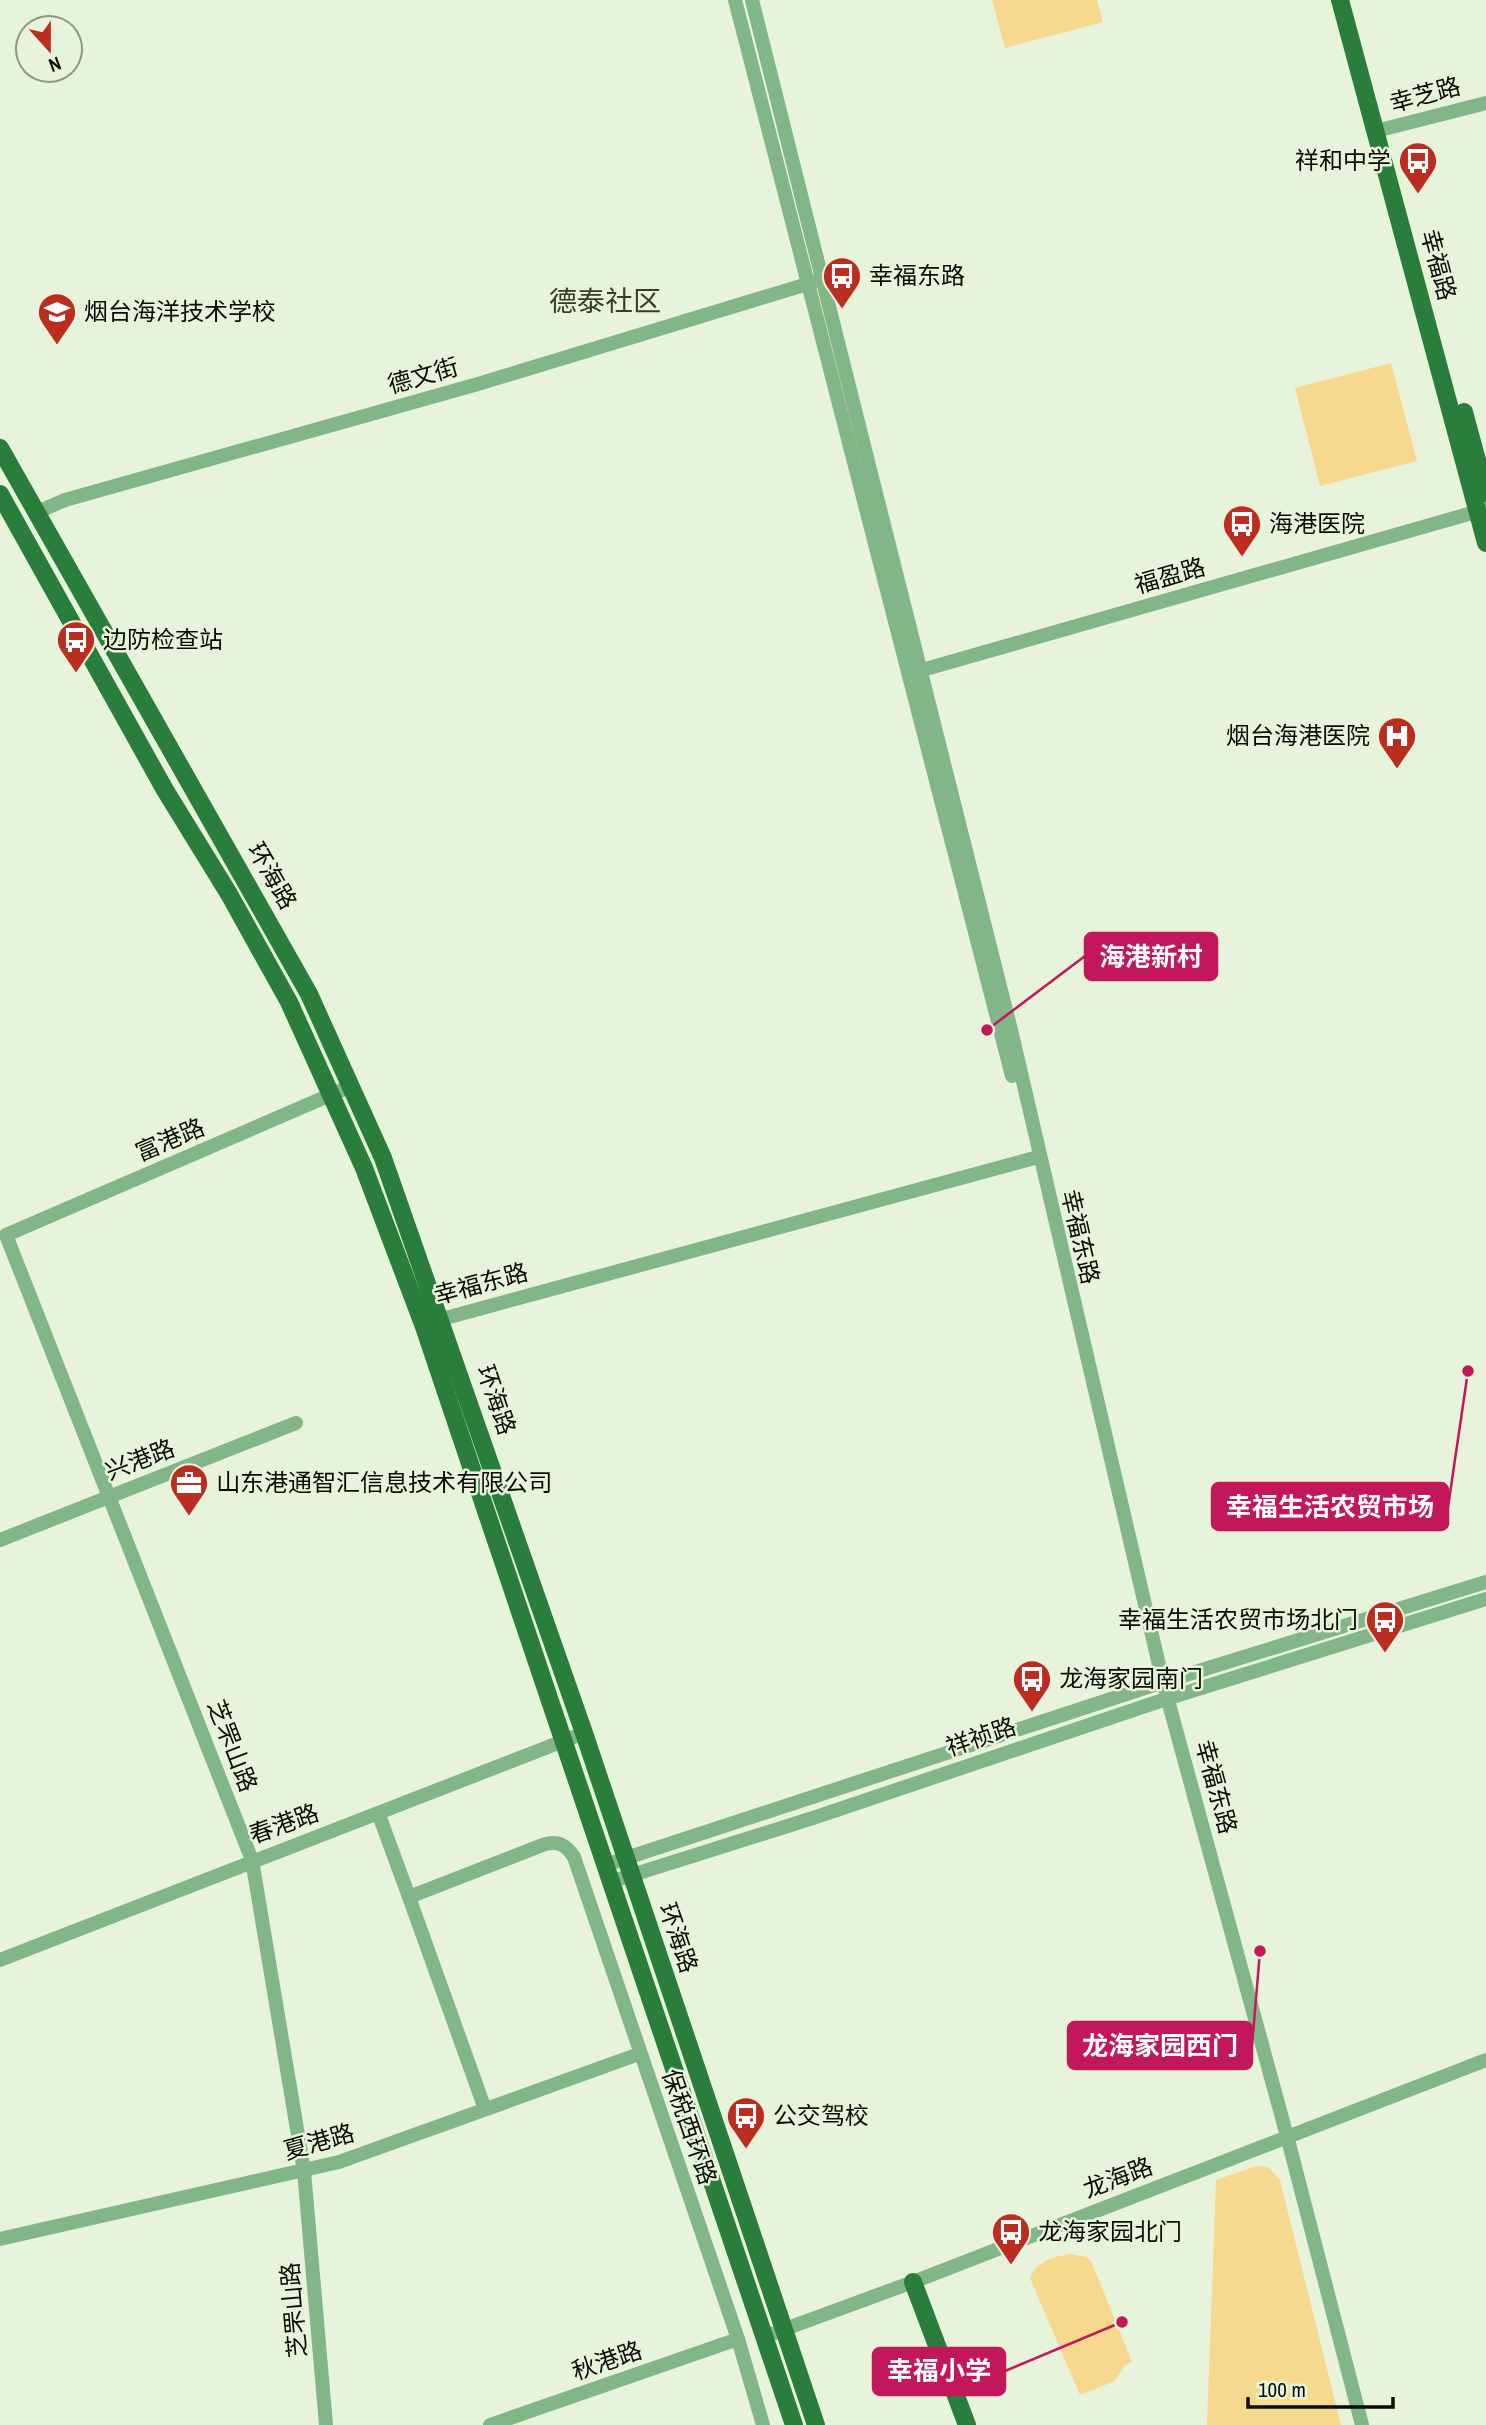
<svg xmlns="http://www.w3.org/2000/svg" width="1486" height="2425" font-family="'Archivo Narrow','Noto Sans SC',sans-serif">
<style>
.green{fill:#f6d98f}
.lines{fill:none;stroke-linecap:round;stroke-linejoin:round}
.minor{stroke:#82b588;stroke-width:14}
.major{stroke:#2a7e3c;stroke-width:18}
.labels{text-anchor:middle;stroke-width:5;stroke-linejoin:round;paint-order:stroke}
.street-label{font-size:24px;fill:#090d06;stroke:#e8f3db}
.poi-label{font-size:24px;fill:#090d06;stroke:#e8f3db;text-anchor:start}
.quarter-label{font-size:28px;fill:#353d2a;stroke:#e8f3db}
.leader{fill:none;stroke:#c2185b;stroke-width:2.5}
.callout-dot{fill:#c2185b;stroke:#e8f3db;stroke-width:2.5}
.callout{fill:#c2185b;stroke:#c2185b;stroke-width:2.5}
.callout-label{font-size:26px;text-anchor:middle;font-weight:bold;fill:#fff}
</style>
<rect width="100%" height="100%" fill="#e8f3db"/>
<g class="green">
<path d="M 992,0 L 1097,0 L 1103,22 L 1005,48 Z"/>
<path d="M 1391,363 L 1417,461 L 1320,486 L 1295,388 Z"/>
<path d="M 1256,2166 L 1268,2167 L 1280,2180 L 1341,2425 L 1207,2425 L 1216,2180 Z"/>
<path d="M 1070,2254 L 1087,2257 L 1092,2263 L 1132,2362 L 1125,2365 L 1115,2381 L 1080,2395 L 1030,2278 C 1038,2260 1053,2257 1070,2254 Z"/>
</g>
<g class="lines">
<g class="minor">
<path d="M 735,0 L 1012,1076"/>
<path d="M 752,0 L 1011,1030 L 1163,1682 L 1287,2136 L 1362,2425"/>
<path d="M 1376,131 L 1486,103"/>
<path d="M 35,513 L 65,500 L 478,384 L 814,282"/>
<path d="M 915,672 L 1486,509"/>
<path d="M 431,1322 L 1038,1157"/>
<path d="M 0,1540 L 296,1423"/>
<path d="M 379,1815 L 409,1897 L 545,1844 C 559,1841 566,1845 574,1857 L 738,2339 L 763,2425"/>
<path d="M 605,1865 L 1163,1682 L 1486,1582"/>
<path d="M 610,1882 L 816,1817 L 1169,1698 L 1486,1599"/>
<path d="M 409,1897 L 485,2109"/>
<path d="M 0,1960 L 584,1733"/>
<path d="M 0,2239 L 339,2162 L 639,2054"/>
<path d="M 766,2336 L 913,2282 L 1486,2060"/>
<path d="M 326,2425 L 304,2171 L 252,1860 L 6,1235 L 351,1086"/>
<path d="M 490,2425 L 738,2339"/>
</g>
<g class="major">
<path d="M 1340,0 L 1486,543"/>
<path d="M 1464,412 L 1486,493"/>
<path d="M 0,448 L 309,994 L 383,1158 L 584,1733 L 816,2425"/>
<path d="M 0,494 L 165,790 L 229,894 L 289,1002 L 364,1168 L 423,1324 L 794,2425"/>
<path d="M 913,2282 L 967,2425"/>
</g>
</g>
<defs>
<g id="bus-pin" transform="scale(2.0125)"><path d="M0 17L-7.5 6A9.5 9.5 0 1 1 7.5 6Z" fill="#bb2e1f" stroke="#e8f3db"/><path d="M-5-6H5V4H4V6H2V4H-2V6H-4V4H-5ZM-3.5-4V0h7V-4ZM-3.5 1.2v1.5H-2V1.2ZM2 1.2v1.5H3.5V1.2Z" fill="#fff"/></g>
<g id="school-pin" transform="scale(2.0125)"><path d="M0 17L-7.5 6A9.5 9.5 0 1 1 7.5 6Z" fill="#bb2e1f" stroke="#e8f3db"/><path d="M0-5L7-2L0 1L-7-2ZM-4 1L0 2.5L4 1V4Q0 6-4 4Z" fill="#fff"/></g>
<g id="hospital-pin" transform="scale(2.0125)"><path d="M0 17L-7.5 6A9.5 9.5 0 1 1 7.5 6Z" fill="#bb2e1f" stroke="#e8f3db"/><path d="M-5-5h3v3.5h4V-5h3V5h-3V1.5h-4V5h-3Z" fill="#fff"/></g>
<g id="office-pin" transform="scale(2.0125)"><path d="M0 17L-7.5 6A9.5 9.5 0 1 1 7.5 6Z" fill="#bb2e1f" stroke="#e8f3db"/><path d="M-6-3h4V-5.5h4V-3h4V5H-6ZM-1-4.5V-3h2v-1.5ZM-6 0V1H6V0Z" fill="#fff"/></g>
</defs>
<g fill-rule="evenodd">
<use href="#bus-pin" x="1418" y="161"/>
<use href="#bus-pin" x="842" y="276"/>
<use href="#school-pin" x="57" y="312"/>
<use href="#bus-pin" x="1242" y="524"/>
<use href="#bus-pin" x="76" y="640"/>
<use href="#hospital-pin" x="1397" y="736"/>
<use href="#office-pin" x="189" y="1483"/>
<use href="#bus-pin" x="1385" y="1620"/>
<use href="#bus-pin" x="1032" y="1679"/>
<use href="#bus-pin" x="746" y="2116"/>
<use href="#bus-pin" x="1011" y="2232"/>
</g>
<g class="labels">
<g class="street-label">
<text transform="translate(1425 95) rotate(-15)" y="8">幸芝路</text>
<text transform="translate(1438 265) rotate(75)" y="8">幸福路</text>
<text transform="translate(423 376) rotate(-16)" y="8">德文街</text>
<text transform="translate(1170 576) rotate(-16)" y="8">福盈路</text>
<text transform="translate(272 876) rotate(60)" y="8">环海路</text>
<text transform="translate(170 1140) rotate(-23)" y="8">富港路</text>
<text transform="translate(1080 1237) rotate(77)" y="8">幸福东路</text>
<text transform="translate(481 1284) rotate(-15)" y="8">幸福东路</text>
<text transform="translate(496 1400) rotate(71)" y="8">环海路</text>
<text transform="translate(140 1460) rotate(-21)" y="8">兴港路</text>
<text transform="translate(981 1737) rotate(-19)" y="8">祥祯路</text>
<text transform="translate(232 1746) rotate(69)" y="8">芝罘山路</text>
<text transform="translate(1216 1787) rotate(75)" y="8">幸福东路</text>
<text transform="translate(284 1824) rotate(-20)" y="8">春港路</text>
<text transform="translate(678 1938) rotate(71)" y="8">环海路</text>
<text transform="translate(689 2127) rotate(71)" y="8">保税西环路</text>
<text transform="translate(319 2142) rotate(-16)" y="8">夏港路</text>
<text transform="translate(1118 2178) rotate(-21)" y="8">龙海路</text>
<text transform="translate(294 2310) rotate(-95)" y="8">芝罘山路</text>
<text transform="translate(607 2361) rotate(-19)" y="8">秋港路</text>
</g>
<g class="poi-label">
<text x="1391" y="169" text-anchor="end">祥和中学</text>
<text x="869" y="284">幸福东路</text>
<text x="84" y="320">烟台海洋技术学校</text>
<text x="1269" y="532">海港医院</text>
<text x="103" y="648">边防检查站</text>
<text x="1370" y="744" text-anchor="end">烟台海港医院</text>
<text x="216" y="1491">山东港通智汇信息技术有限公司</text>
<text x="1358" y="1628" text-anchor="end">幸福生活农贸市场北门</text>
<text x="1059" y="1687">龙海家园南门</text>
<text x="773" y="2124">公交驾校</text>
<text x="1038" y="2240">龙海家园北门</text>
</g>
<g class="quarter-label">
<text x="605" y="311">德泰社区</text>
</g>
</g>
<path class="leader" d="M987 1030L1085 956M1468 1371L1448 1507M1260 1951L1252 2046M1122 2322L1005 2371"/>
<g class="callout-dot">
<circle cx="987" cy="1030" r="7"/>
<circle cx="1468" cy="1371" r="7"/>
<circle cx="1260" cy="1951" r="7"/>
<circle cx="1122" cy="2322" r="7"/>
</g>
<g class="callout">
<rect x="1085" y="933" width="132" height="47" rx="7"/>
<rect x="1212" y="1483" width="236" height="47" rx="7"/>
<rect x="1068" y="2022" width="184" height="47" rx="7"/>
<rect x="873" y="2348" width="132" height="47" rx="7"/>
</g>
<g class="callout-label">
<text x="1151" y="966">海港新村</text>
<text x="1330" y="1516">幸福生活农贸市场</text>
<text x="1160" y="2055">龙海家园西门</text>
<text x="939" y="2380">幸福小学</text>
</g>
<g transform="translate(49 49) rotate(159)"><circle r="33" fill="#e8f3db" stroke="#8f9786" stroke-width="2"/>
<path d="M0-5L12 26L0 18L-12 26Z" fill="#bb2e1f"/>
<text y="-10" font-size="19" font-weight="bold" text-anchor="middle" fill="#090d06">N</text>
</g>
<path d="M1248 2397v10h145v-10" fill="none" stroke="#090d06" stroke-width="3.5"/>
<text x="1258" y="2397" font-size="21" fill="#090d06" stroke="#e8f3db" stroke-width="5" paint-order="stroke">100 m</text>
</svg>
